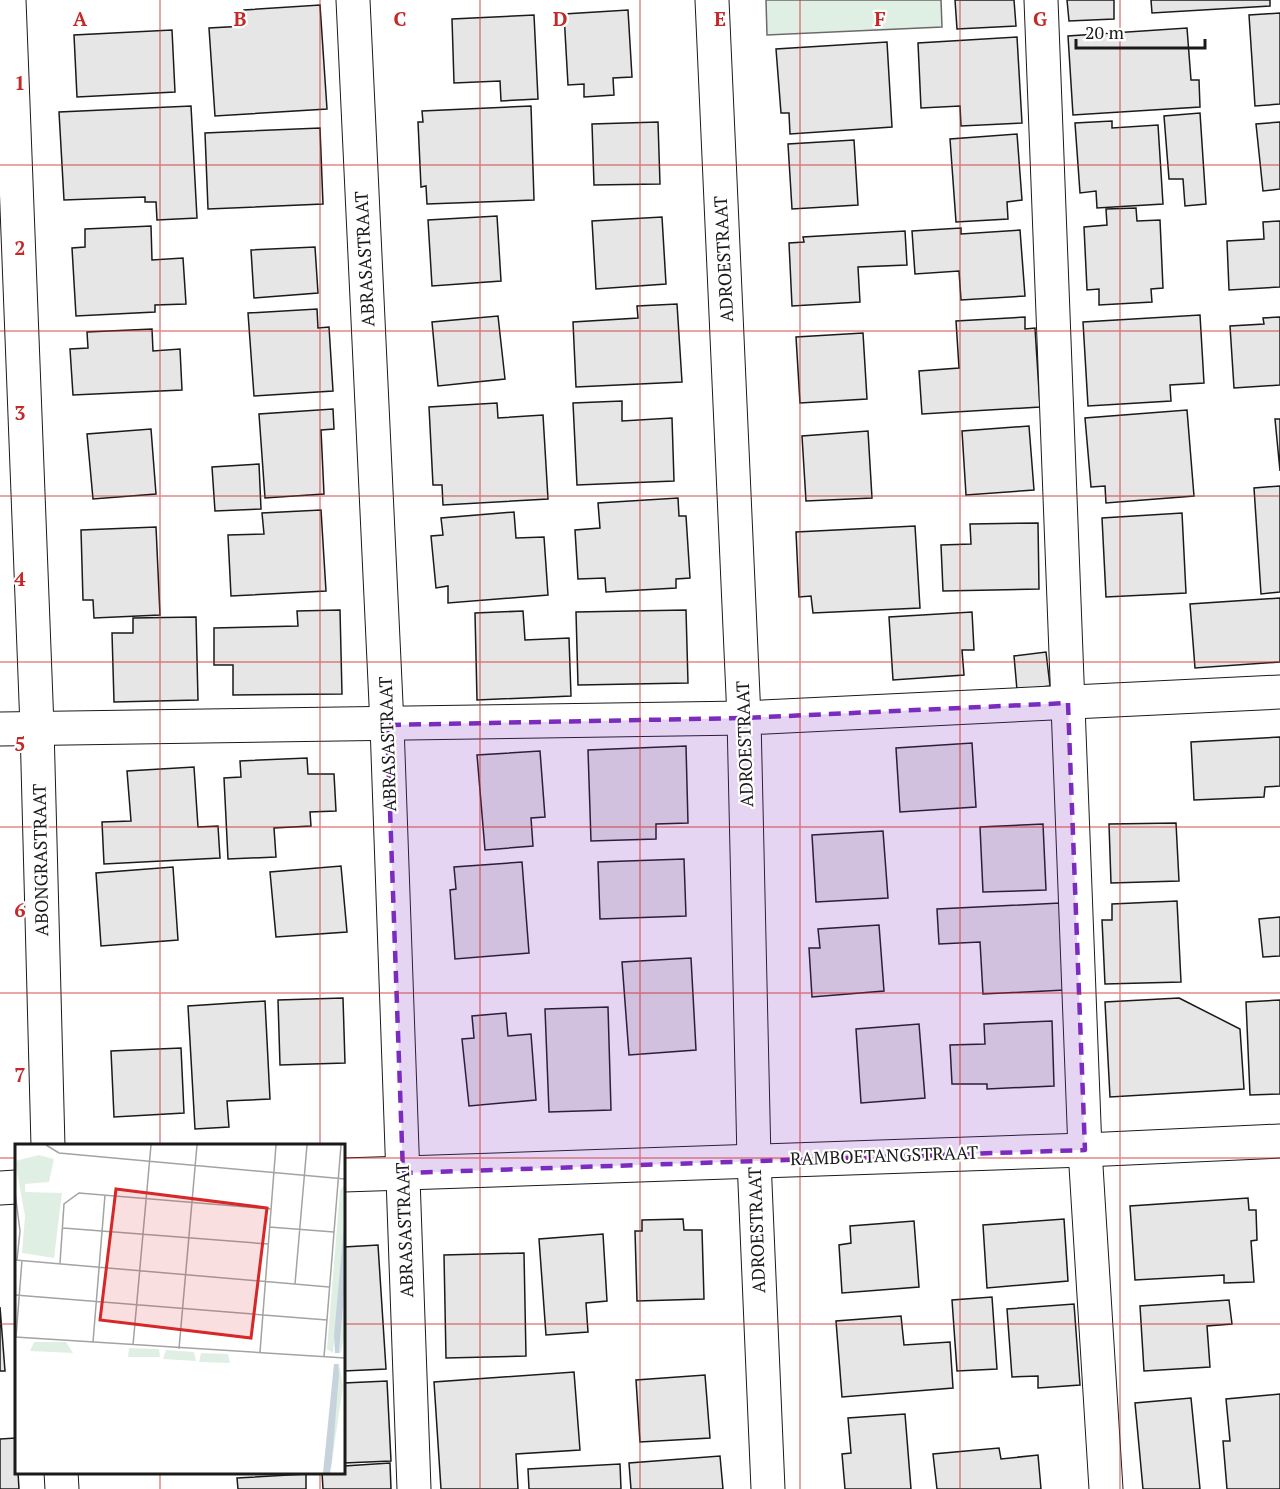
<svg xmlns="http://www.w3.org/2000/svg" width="1280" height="1489" font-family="'PT Serif',serif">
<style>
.green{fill:#e0efe3;stroke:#6a6a6a;stroke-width:1.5}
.building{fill:#e6e6e6;stroke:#1a1a1a;stroke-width:1.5}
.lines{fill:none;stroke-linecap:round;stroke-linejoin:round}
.minor-casing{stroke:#1a1a1a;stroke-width:35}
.minor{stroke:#fff;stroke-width:33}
.marked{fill:#7b2cbf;fill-opacity:0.2;stroke:#7b2cbf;stroke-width:4.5;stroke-dasharray:12 8;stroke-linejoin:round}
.grid{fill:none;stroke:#c62828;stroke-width:1.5;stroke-opacity:0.55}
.labels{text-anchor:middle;stroke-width:4.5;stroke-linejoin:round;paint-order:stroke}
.street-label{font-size:18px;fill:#1a1a1a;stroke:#fff}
.inset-road{fill:none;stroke:#a3a3a3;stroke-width:1.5}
.view{fill:#d62828;fill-opacity:0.15;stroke:#d62828;stroke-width:3}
.inset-edge{fill:none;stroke:#1a1a1a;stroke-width:3}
.grid-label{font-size:20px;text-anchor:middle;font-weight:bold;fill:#c62828;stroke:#fff;stroke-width:4.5;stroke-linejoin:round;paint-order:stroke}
</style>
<rect width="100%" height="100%" fill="#fff"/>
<path class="green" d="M 766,0 L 941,0 L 942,27 L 767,35 Z"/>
<g class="building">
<path d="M 955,0 L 1014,0 L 1016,26 L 957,29 Z"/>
<path d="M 1067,0 L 1114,0 L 1114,19 L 1069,21 Z"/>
<path d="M 1151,0 L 1270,0 L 1270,6 L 1152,13 Z"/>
<path d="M 320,5 L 327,109 L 215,116 L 209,28 L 245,26 L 244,10 Z"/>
<path d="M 628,10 L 632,77 L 613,78 L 614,95 L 584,97 L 584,84 L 568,85 L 564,14 Z"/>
<path d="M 1280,13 L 1280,104 L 1255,106 L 1249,15 Z"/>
<path d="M 534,15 L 538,99 L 501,101 L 500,81 L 454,83 L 452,19 Z"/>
<path d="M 1187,28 L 1191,80 L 1199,80 L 1200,107 L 1073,115 L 1068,36 Z"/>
<path d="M 172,30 L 175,92 L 77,97 L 74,35 Z"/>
<path d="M 1017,37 L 1022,123 L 961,126 L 960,106 L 921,108 L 918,43 Z"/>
<path d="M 887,42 L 892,127 L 790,134 L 789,113 L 781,113 L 776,49 Z"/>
<path d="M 191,106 L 197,218 L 157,220 L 156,202 L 145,202 L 145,197 L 64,200 L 59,112 Z"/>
<path d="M 531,106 L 534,200 L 427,204 L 426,186 L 421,187 L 418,122 L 423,122 L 422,111 Z"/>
<path d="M 1200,113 L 1206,204 L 1185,206 L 1183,179 L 1169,179 L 1164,116 Z"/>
<path d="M 1112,121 L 1112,128 L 1158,125 L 1163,204 L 1097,208 L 1096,191 L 1080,193 L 1075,123 Z"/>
<path d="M 658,122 L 660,184 L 594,185 L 592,124 Z"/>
<path d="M 1280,122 L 1280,189 L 1263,191 L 1256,124 Z"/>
<path d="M 320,128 L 323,204 L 208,209 L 205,133 Z"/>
<path d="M 1017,134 L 1022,200 L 1007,202 L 1008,219 L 956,222 L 950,139 Z"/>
<path d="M 854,140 L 858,205 L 792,209 L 788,144 Z"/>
<path d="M 1136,208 L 1137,221 L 1160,220 L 1163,288 L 1151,289 L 1152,302 L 1099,305 L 1099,289 L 1087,290 L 1084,227 L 1107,225 L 1106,209 Z"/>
<path d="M 497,216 L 501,281 L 432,286 L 428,220 Z"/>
<path d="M 662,217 L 666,284 L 596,289 L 592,221 Z"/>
<path d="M 1280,221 L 1280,287 L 1229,290 L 1227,241 L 1264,239 L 1263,222 Z"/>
<path d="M 151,226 L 152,260 L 183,258 L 186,304 L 155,305 L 155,312 L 76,316 L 72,248 L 85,247 L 85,229 Z"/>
<path d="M 961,228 L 961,234 L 1020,230 L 1025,296 L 961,300 L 959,271 L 915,274 L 912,231 Z"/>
<path d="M 905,231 L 907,265 L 858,267 L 860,302 L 792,306 L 789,243 L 804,242 L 803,237 Z"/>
<path d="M 315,247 L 318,293 L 254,298 L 251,250 Z"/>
<path d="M 677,304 L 682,382 L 576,387 L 573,322 L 638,318 L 637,306 Z"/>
<path d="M 317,309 L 318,328 L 329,327 L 333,391 L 254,396 L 248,313 Z"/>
<path d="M 1200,315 L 1204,383 L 1170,385 L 1171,401 L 1088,406 L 1083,322 Z"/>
<path d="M 498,316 L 505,379 L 438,386 L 432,322 Z"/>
<path d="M 1025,317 L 1025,329 L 1035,328 L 1040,407 L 922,414 L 919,371 L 959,368 L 956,321 Z"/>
<path d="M 1280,317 L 1280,385 L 1234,388 L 1230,326 L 1264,324 L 1263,318 Z"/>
<path d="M 152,329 L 153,351 L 180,349 L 182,390 L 73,395 L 70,349 L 88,348 L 87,332 Z"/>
<path d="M 863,333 L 867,399 L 800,403 L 796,337 Z"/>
<path d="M 622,401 L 622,421 L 672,418 L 674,481 L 577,485 L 573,403 Z"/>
<path d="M 497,403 L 498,418 L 543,415 L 548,499 L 443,505 L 442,485 L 433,485 L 429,407 Z"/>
<path d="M 333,409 L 334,429 L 321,430 L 324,494 L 265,498 L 259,414 Z"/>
<path d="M 1187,410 L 1194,496 L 1106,503 L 1105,486 L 1091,487 L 1085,418 Z"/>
<path d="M 1275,419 L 1280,419 L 1280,471 Z"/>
<path d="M 1029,426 L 1034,490 L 966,495 L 962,431 Z"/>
<path d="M 151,429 L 156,494 L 93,499 L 87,434 Z"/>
<path d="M 868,431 L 872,498 L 806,501 L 802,436 Z"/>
<path d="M 259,464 L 261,509 L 215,511 L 212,467 Z"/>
<path d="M 1280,486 L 1280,592 L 1261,594 L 1254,488 Z"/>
<path d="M 678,498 L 679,516 L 686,516 L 690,578 L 676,579 L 676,588 L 606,592 L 605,578 L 578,579 L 575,530 L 600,528 L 598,503 Z"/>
<path d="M 321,510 L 326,591 L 231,596 L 228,535 L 264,534 L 262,513 Z"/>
<path d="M 514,512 L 516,538 L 544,537 L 548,595 L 448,603 L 448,586 L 436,588 L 431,536 L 443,535 L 441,518 Z"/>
<path d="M 1182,513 L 1186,593 L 1106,597 L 1102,518 Z"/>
<path d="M 1038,523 L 1039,589 L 943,591 L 941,545 L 971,544 L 970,524 Z"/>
<path d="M 915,526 L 920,608 L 813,613 L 811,596 L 799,597 L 796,532 Z"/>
<path d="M 156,527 L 160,615 L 94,618 L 93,600 L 83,600 L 81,530 Z"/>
<path d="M 1280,598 L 1280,662 L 1195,668 L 1190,604 Z"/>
<path d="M 340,610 L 342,694 L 233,695 L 233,665 L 214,665 L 214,628 L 298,626 L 297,611 Z"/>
<path d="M 686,610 L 688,683 L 578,685 L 576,612 Z"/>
<path d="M 523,611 L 525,640 L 569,638 L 571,696 L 477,700 L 475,613 Z"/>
<path d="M 972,612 L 974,650 L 962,650 L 964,675 L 893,680 L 889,617 Z"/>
<path d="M 196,617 L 198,700 L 114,702 L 112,633 L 133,633 L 133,618 Z"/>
<path d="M 1046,652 L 1050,686 L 1017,690 L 1014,656 Z"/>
<path d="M 1280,737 L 1280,786 L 1265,787 L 1264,797 L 1194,800 L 1191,742 Z"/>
<path d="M 972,743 L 976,807 L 900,812 L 896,748 Z"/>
<path d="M 686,746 L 688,823 L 656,824 L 656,839 L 591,841 L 588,750 Z"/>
<path d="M 540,751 L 545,817 L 531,818 L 533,846 L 485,850 L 477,755 Z"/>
<path d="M 307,758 L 308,774 L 334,774 L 336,811 L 310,812 L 311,826 L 274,828 L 276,857 L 228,859 L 224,778 L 241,777 L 240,761 Z"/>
<path d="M 194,767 L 198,827 L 218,826 L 220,858 L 104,864 L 102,822 L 131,821 L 127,771 Z"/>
<path d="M 1176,823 L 1179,881 L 1111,883 L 1109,824 Z"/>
<path d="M 1043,824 L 1046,890 L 983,892 L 980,827 Z"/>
<path d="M 883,831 L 888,898 L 816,902 L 812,835 Z"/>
<path d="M 684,859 L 686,916 L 600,919 L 598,862 Z"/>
<path d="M 522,862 L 529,953 L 455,959 L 450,890 L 456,889 L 454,867 Z"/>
<path d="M 341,866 L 347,932 L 276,937 L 270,872 Z"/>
<path d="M 173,867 L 178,940 L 101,946 L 96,873 Z"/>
<path d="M 1177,901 L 1181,982 L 1105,984 L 1102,920 L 1112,920 L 1112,904 Z"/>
<path d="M 1060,903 L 1065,990 L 983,994 L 980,942 L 939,944 L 937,909 Z"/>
<path d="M 1280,917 L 1280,956 L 1263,957 L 1259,919 Z"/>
<path d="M 879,925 L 884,991 L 812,997 L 809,948 L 820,948 L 818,929 Z"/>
<path d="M 691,958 L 696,1050 L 629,1055 L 622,962 Z"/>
<path d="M 343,998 L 345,1063 L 280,1065 L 278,1000 Z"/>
<path d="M 1179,998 L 1240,1029 L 1244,1089 L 1110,1097 L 1105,1002 Z"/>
<path d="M 1280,1000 L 1280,1094 L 1250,1095 L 1246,1002 Z"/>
<path d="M 265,1001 L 270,1099 L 227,1101 L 229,1127 L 195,1129 L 188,1006 Z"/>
<path d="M 608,1007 L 611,1110 L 549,1112 L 545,1009 Z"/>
<path d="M 506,1013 L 508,1036 L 531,1034 L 536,1100 L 469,1106 L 462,1039 L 474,1038 L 472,1016 Z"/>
<path d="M 1052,1021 L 1054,1086 L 987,1089 L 987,1084 L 952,1084 L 950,1045 L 985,1044 L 984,1024 Z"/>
<path d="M 919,1024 L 925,1098 L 861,1103 L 856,1029 Z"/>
<path d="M 181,1048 L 184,1113 L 114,1117 L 111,1051 Z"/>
<path d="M 1248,1198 L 1249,1210 L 1256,1210 L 1257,1240 L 1251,1241 L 1254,1282 L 1224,1283 L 1224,1275 L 1135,1280 L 1130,1206 Z"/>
<path d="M 683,1219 L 684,1230 L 702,1230 L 704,1299 L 637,1301 L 635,1231 L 642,1231 L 642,1220 Z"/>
<path d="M 1064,1219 L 1068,1281 L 987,1288 L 983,1225 Z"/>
<path d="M 914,1221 L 919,1287 L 842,1293 L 839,1245 L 851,1243 L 850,1226 Z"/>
<path d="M 603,1234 L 607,1301 L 586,1303 L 588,1332 L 546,1335 L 539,1239 Z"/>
<path d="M 378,1245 L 386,1369 L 344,1371 L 344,1247 Z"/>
<path d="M 524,1253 L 526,1356 L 446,1358 L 444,1255 Z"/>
<path d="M 992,1297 L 997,1369 L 957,1371 L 952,1300 Z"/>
<path d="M 1229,1300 L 1232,1324 L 1207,1326 L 1210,1367 L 1144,1371 L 1140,1306 Z"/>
<path d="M 1074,1304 L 1080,1385 L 1038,1388 L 1038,1376 L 1012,1377 L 1007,1309 Z"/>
<path d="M 0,1307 L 5,1371 L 0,1371 Z"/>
<path d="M 901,1316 L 904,1345 L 950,1342 L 953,1388 L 842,1397 L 836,1321 Z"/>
<path d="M 574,1372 L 580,1450 L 516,1454 L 518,1489 L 441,1489 L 434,1382 Z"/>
<path d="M 705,1375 L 710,1438 L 640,1442 L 636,1380 Z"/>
<path d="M 387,1381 L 391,1461 L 344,1463 L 344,1383 Z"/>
<path d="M 1280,1394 L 1280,1489 L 1227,1489 L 1223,1441 L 1230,1441 L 1226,1399 Z"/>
<path d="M 1191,1398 L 1200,1489 L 1143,1489 L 1135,1403 Z"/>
<path d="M 905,1414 L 911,1489 L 845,1489 L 842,1454 L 851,1453 L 848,1418 Z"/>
<path d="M 16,1438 L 19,1489 L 0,1489 L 0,1439 Z"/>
<path d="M 999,1448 L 1001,1459 L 1038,1455 L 1041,1489 L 937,1489 L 933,1454 Z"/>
<path d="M 720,1456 L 723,1489 L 631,1489 L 629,1463 Z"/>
<path d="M 390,1463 L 391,1489 L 323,1489 L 322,1472 L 344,1472 L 344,1466 Z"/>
<path d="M 620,1464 L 621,1489 L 529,1489 L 528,1469 Z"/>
<path d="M 306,1474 L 306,1489 L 238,1489 L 237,1478 Z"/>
</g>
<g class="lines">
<g class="minor-casing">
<g id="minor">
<path d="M 9,0 L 37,727 L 48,1146"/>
<path d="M 353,0 L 387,725 L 414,1489"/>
<path d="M 712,0 L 744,718 L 754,1160 L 768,1489"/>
<path d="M 1041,0 L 1085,1150 L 1106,1489"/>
<path d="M 0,729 L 744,718 L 1280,692"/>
<path d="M 344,1175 L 1085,1150 L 1280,1141"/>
<path d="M 0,1188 L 16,1187"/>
<path d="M 61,1472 L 62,1489"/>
</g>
</g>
<use href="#minor" class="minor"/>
</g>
<path class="marked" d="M 1068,703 L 1085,1150 L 403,1173 L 387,725 L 744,718 Z"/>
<path class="grid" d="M 160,0 L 160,1146M 320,0 L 320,1146M 480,0 L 480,1489M 640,0 L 640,1489M 800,0 L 800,1489M 960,0 L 960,1489M 1120,0 L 1120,1489M 0,165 L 1280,165M 0,331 L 1280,331M 0,496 L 1280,496M 0,662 L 1280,662M 0,827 L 1280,827M 0,993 L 1280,993M 0,1158 L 16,1158M 344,1158 L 1280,1158M 0,1324 L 16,1324M 344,1324 L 1280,1324M 160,1472 L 160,1489M 320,1472 L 320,1489"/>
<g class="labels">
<g class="street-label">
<text transform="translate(365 259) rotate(-93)" y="6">ABRASASTRAAT</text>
<text transform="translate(724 259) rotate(-93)" y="6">ADROESTRAAT</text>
<text transform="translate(388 744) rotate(-92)" y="6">ABRASASTRAAT</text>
<text transform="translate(745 744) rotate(-92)" y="6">ADROESTRAAT</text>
<text transform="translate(41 860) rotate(-91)" y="6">ABONGRASTRAAT</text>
<text transform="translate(884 1156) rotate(-2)" y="6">RAMBOETANGSTRAAT</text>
<text transform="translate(405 1230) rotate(-92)" y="6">ABRASASTRAAT</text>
<text transform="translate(757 1230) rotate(-92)" y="6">ADROESTRAAT</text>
</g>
</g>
<g transform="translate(15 1144)">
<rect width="330" height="330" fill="#fff"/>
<path d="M 24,11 L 39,15 L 34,38 L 10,40 L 10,48 L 47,49 L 39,114 L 7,109 L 10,72 L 0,17 ZM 330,40 L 330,68 L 318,209 L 312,205 L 325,46 ZM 330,140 L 330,187 L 326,209 L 324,209 ZM 19,198 L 51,198 L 58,209 L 15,207 ZM 114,204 L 144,205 L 145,213 L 113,213 ZM 151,206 L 179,208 L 181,217 L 148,215 ZM 186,209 L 213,210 L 215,219 L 184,218 ZM 324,219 L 328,242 L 317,317 L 323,220 Z" fill="#e0efe3"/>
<path d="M 330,68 L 330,140 L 324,209 L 320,209 L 319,192 ZM 319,220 L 323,220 L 324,229 L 317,317 L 315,329 L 308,329 Z" fill="#c6d2dc"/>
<path class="inset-road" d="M 31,1 L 44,9 L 330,35M 0,48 L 5,87 L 2,116M 254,83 L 319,88M 48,84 L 253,100M 0,116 L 314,143M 45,119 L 49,60 L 64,49 L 256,65M 280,140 L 292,1M 0,151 L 312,176M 0,193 L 330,214M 1,193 L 7,116M 78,198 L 90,51M 118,201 L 136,1M 164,205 L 182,1M 245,208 L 261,1M 309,213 L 326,1"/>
<path class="view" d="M 101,45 L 252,64 L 236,194 L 85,176 Z"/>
<rect width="330" height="330" class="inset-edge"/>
</g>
<g class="grid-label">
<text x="80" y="26">A</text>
<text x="240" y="26">B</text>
<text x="400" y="26">C</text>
<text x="560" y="26">D</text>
<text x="720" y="26">E</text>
<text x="880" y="26">F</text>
<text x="1040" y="26">G</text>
<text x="20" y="90">1</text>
<text x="20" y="255">2</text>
<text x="20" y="420">3</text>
<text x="20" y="586">4</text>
<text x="20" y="751">5</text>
<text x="20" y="917">6</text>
<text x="20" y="1082">7</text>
</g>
<path d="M1076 39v9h129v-9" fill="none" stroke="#1a1a1a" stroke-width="3"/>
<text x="1085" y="39" font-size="18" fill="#1a1a1a" stroke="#ffffff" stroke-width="4.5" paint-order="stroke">20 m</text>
</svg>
